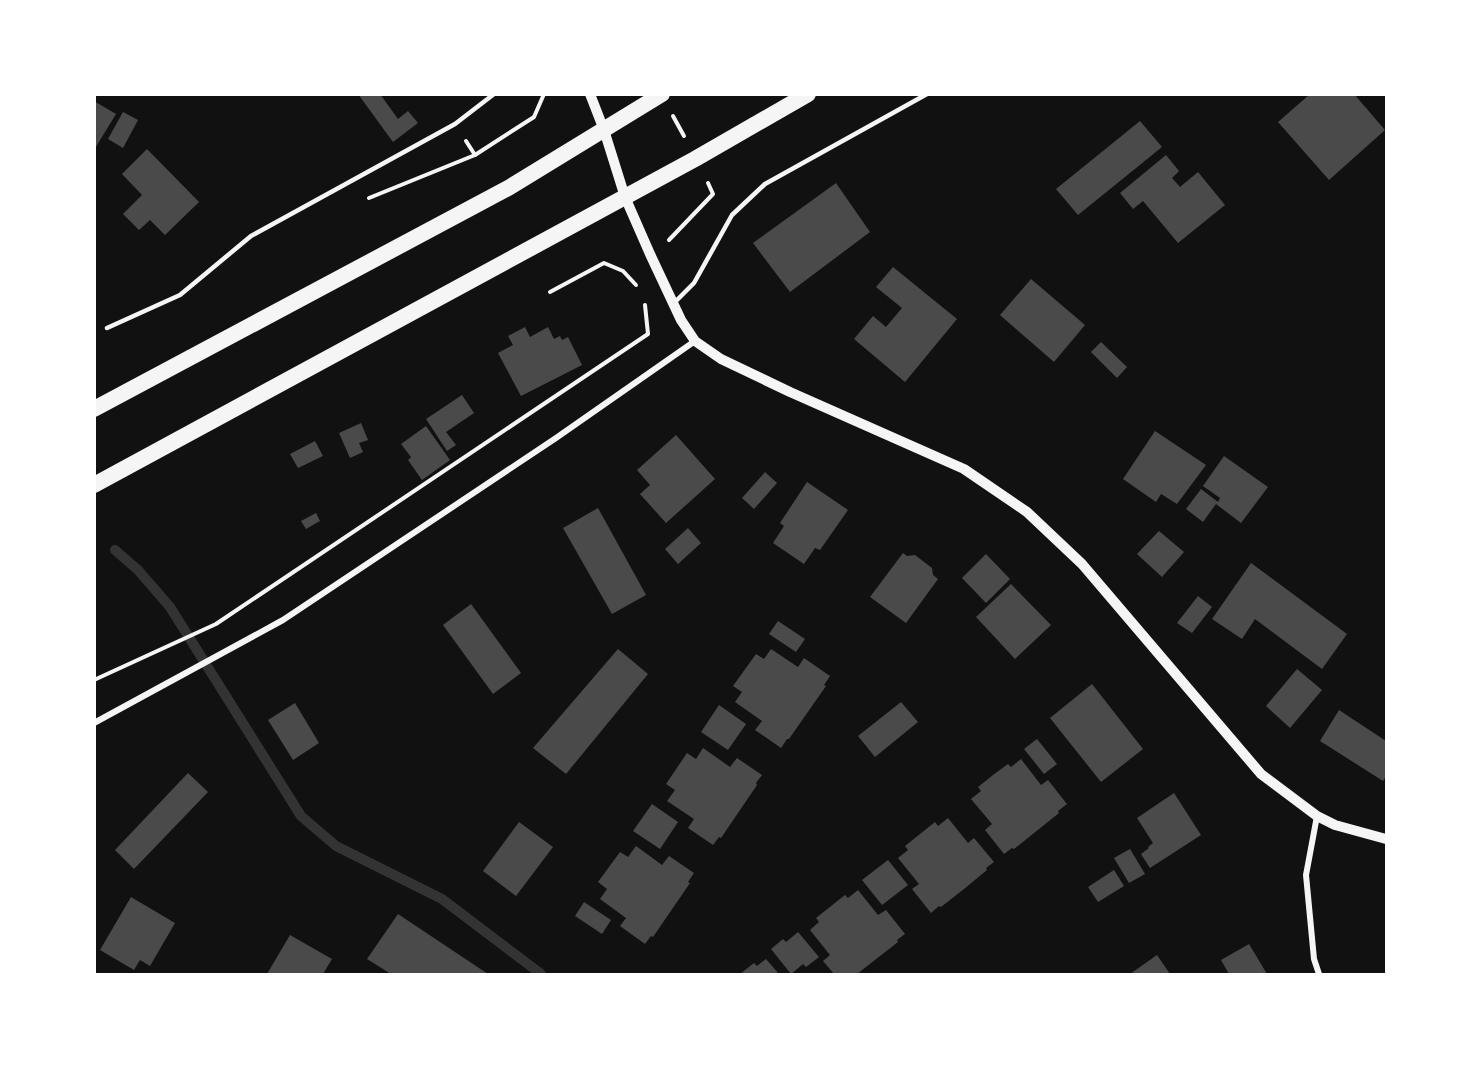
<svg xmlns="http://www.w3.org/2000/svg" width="1481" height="1069" font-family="Poppins,sans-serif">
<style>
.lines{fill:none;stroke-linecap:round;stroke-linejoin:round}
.stream{stroke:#333;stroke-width:10}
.building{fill:#4a4a4a}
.path{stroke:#f5f5f5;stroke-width:4}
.service{stroke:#f5f5f5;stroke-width:4.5}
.minor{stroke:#f5f5f5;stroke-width:6}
.tertiary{stroke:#f5f5f5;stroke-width:10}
.trunk{stroke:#f5f5f5;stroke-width:16}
</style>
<rect width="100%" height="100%" fill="#111"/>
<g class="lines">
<path class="stream" d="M 115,550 L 138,570 L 170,607 L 301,816 L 336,846 L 442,899 L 541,974"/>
</g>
<g class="building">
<path d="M 358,94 L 380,94 L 398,119 L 408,111 L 418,123 L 393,142 Z"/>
<path d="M 1310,94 L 1354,94 L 1385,130 L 1329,180 L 1278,122 Z"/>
<path d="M 94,101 L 116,114 L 94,150 Z"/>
<path d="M 123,112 L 138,120 L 123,148 L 108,139 Z"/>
<path d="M 1140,121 L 1162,147 L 1078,215 L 1056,189 Z"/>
<path d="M 147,149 L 199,202 L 165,235 L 150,220 L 139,230 L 123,214 L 142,195 L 122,174 Z"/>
<path d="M 1166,155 L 1179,171 L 1172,178 L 1180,187 L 1198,172 L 1225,205 L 1178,243 L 1143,201 L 1133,209 L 1120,193 Z"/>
<path d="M 836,183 L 870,232 L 790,292 L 753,243 Z"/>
<path d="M 893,267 L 957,319 L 905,382 L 854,339 L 873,316 L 886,327 L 902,308 L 876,287 Z"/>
<path d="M 1031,279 L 1085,325 L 1054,362 L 1000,315 Z"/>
<path d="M 525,327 L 530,337 L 548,327 L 554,339 L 560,336 L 562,340 L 568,337 L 582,365 L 521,396 L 498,353 L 513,345 L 508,336 Z"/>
<path d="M 1101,342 L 1127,367 L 1117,378 L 1091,352 Z"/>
<path d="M 462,395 L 474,413 L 446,432 L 456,445 L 447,451 L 426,419 Z"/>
<path d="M 361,423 L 368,440 L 359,443 L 363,452 L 350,458 L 339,433 Z"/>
<path d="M 426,426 L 450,460 L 422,480 L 408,460 L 411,457 L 401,444 Z"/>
<path d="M 1155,431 L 1206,465 L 1177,504 L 1161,494 L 1156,502 L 1123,479 Z"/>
<path d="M 676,435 L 715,479 L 666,523 L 640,494 L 650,485 L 637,470 Z"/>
<path d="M 315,441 L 323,456 L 298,468 L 290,454 Z"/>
<path d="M 1224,456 L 1268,487 L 1241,523 L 1216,504 L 1203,522 L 1186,509 L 1201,489 L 1218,502 L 1220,498 L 1203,486 Z"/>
<path d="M 765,472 L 777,483 L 754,509 L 742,498 Z"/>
<path d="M 807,482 L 848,510 L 820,550 L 815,548 L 804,564 L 773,543 L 784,526 L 780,523 Z"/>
<path d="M 598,508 L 646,595 L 612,614 L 563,528 Z"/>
<path d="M 316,513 L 320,521 L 306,529 L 301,521 Z"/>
<path d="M 688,528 L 701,543 L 678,564 L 665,549 Z"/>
<path d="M 1159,531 L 1184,552 L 1162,577 L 1137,554 Z"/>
<path d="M 903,553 L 907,556 L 915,555 L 932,568 L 933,575 L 938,579 L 906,623 L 870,597 Z"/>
<path d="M 986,554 L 1010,579 L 986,603 L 962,578 Z"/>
<path d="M 1251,563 L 1347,634 L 1322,669 L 1255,619 L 1242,639 L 1212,619 Z"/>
<path d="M 1011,584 L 1051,625 L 1015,659 L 976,617 Z"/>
<path d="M 1198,596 L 1212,607 L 1192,633 L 1177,623 Z"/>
<path d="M 471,604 L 521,673 L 493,694 L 443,625 Z"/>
<path d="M 778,621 L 805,639 L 796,652 L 769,634 Z"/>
<path d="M 618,649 L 648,674 L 566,774 L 533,748 Z"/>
<path d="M 771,649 L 798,667 L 804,658 L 830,676 L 824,685 L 826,686 L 789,739 L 787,739 L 781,748 L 755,730 L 762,721 L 735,702 L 742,692 L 733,686 L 756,654 L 764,659 Z"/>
<path d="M 1297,669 L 1322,690 L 1290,728 L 1266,706 Z"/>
<path d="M 1092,684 L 1143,749 L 1101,782 L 1050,718 Z"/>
<path d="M 901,702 L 918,722 L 875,757 L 858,736 Z"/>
<path d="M 295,703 L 319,743 L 293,760 L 268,720 Z"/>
<path d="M 719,705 L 746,724 L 728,750 L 701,732 Z"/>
<path d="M 1339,710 L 1386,741 L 1386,776 L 1383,781 L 1320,741 Z"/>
<path d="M 1037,739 L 1057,764 L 1044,774 L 1024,749 Z"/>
<path d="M 703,748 L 730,767 L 737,758 L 762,775 L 756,783 L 757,785 L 721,838 L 719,837 L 713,845 L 688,828 L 694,819 L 667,801 L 675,790 L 666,784 L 687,753 L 696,759 Z"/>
<path d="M 1021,759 L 1041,785 L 1048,780 L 1067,804 L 1058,811 L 1059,813 L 1014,849 L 1012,848 L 1004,854 L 985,830 L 992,824 L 971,799 L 981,791 L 978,787 L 993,775 L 1008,764 L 1011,767 Z"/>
<path d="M 188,773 L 208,792 L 134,869 L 115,850 Z"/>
<path d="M 1174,793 L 1201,835 L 1150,868 L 1141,854 L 1149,848 L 1148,847 L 1153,843 L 1137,818 Z"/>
<path d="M 652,804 L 678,822 L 660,849 L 633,831 Z"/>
<path d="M 948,818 L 968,843 L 974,838 L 994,862 L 986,868 L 987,870 L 964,889 L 941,907 L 939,906 L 931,913 L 912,889 L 919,884 L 898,858 L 908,850 L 905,846 L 935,822 L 938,826 Z"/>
<path d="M 519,822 L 553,847 L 516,896 L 483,871 Z"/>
<path d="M 636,846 L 662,865 L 669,856 L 694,873 L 688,882 L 690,883 L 653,937 L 651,936 L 645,944 L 620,926 L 626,918 L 600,899 L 607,889 L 598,882 L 620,852 L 628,857 Z"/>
<path d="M 1130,849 L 1145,874 L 1129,883 L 1114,858 Z"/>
<path d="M 888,860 L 908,885 L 882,905 L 862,880 Z"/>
<path d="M 1114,870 L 1124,886 L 1098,902 L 1088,887 Z"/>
<path d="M 858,890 L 878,915 L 886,910 L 905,934 L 897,940 L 898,942 L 857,974 L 834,974 L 823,961 L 830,955 L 810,930 L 819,922 L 816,918 L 845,895 L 848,898 Z"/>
<path d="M 131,897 L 175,923 L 150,966 L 140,960 L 134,970 L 100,950 Z"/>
<path d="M 584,902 L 611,920 L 602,934 L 575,916 Z"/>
<path d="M 398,914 L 488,974 L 391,974 L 367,959 Z"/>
<path d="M 798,932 L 819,957 L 806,967 L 803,964 L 791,974 L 771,949 L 783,939 L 786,942 Z"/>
<path d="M 290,935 L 332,959 L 323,974 L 267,974 Z"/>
<path d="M 1249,944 L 1267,974 L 1229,974 L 1221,960 Z"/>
<path d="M 1157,955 L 1170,974 L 1130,974 Z"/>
<path d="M 766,959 L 779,974 L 740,974 L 754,963 L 757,966 Z"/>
</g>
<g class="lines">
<g class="path">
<path d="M 673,116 L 684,136"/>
<path d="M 466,141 L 475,155"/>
<path d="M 369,198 L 475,155 L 534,117 L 544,94"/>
<path d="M 669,240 L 713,194 L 708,183"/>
<path d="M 550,292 L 604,263 L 623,271 L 636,285"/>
<path d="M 94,680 L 216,624 L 648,334 L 645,305"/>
</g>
<g class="service">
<path d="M 673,304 L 694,283 L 732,215 L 765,184 L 927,94"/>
<path d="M 107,328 L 180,295 L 251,236 L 455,124 L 494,94"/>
</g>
<g class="minor">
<path d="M 94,723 L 283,620 L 556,438 L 695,341"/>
<path d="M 1317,816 L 1306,875 L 1314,959 L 1319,974"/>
</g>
<path class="tertiary" d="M 590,94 L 604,130 L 625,197 L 650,254 L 681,320 L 695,341 L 721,359 L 790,392 L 964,469 L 1027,512 L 1082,564 L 1261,774 L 1317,816 L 1335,825 L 1386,839"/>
<g class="trunk">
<path d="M 94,409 L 510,187 L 662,94"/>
<path d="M 94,485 L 695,159 L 808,94"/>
</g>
</g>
<rect width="1481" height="1069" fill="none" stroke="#ffffff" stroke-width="192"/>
</svg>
